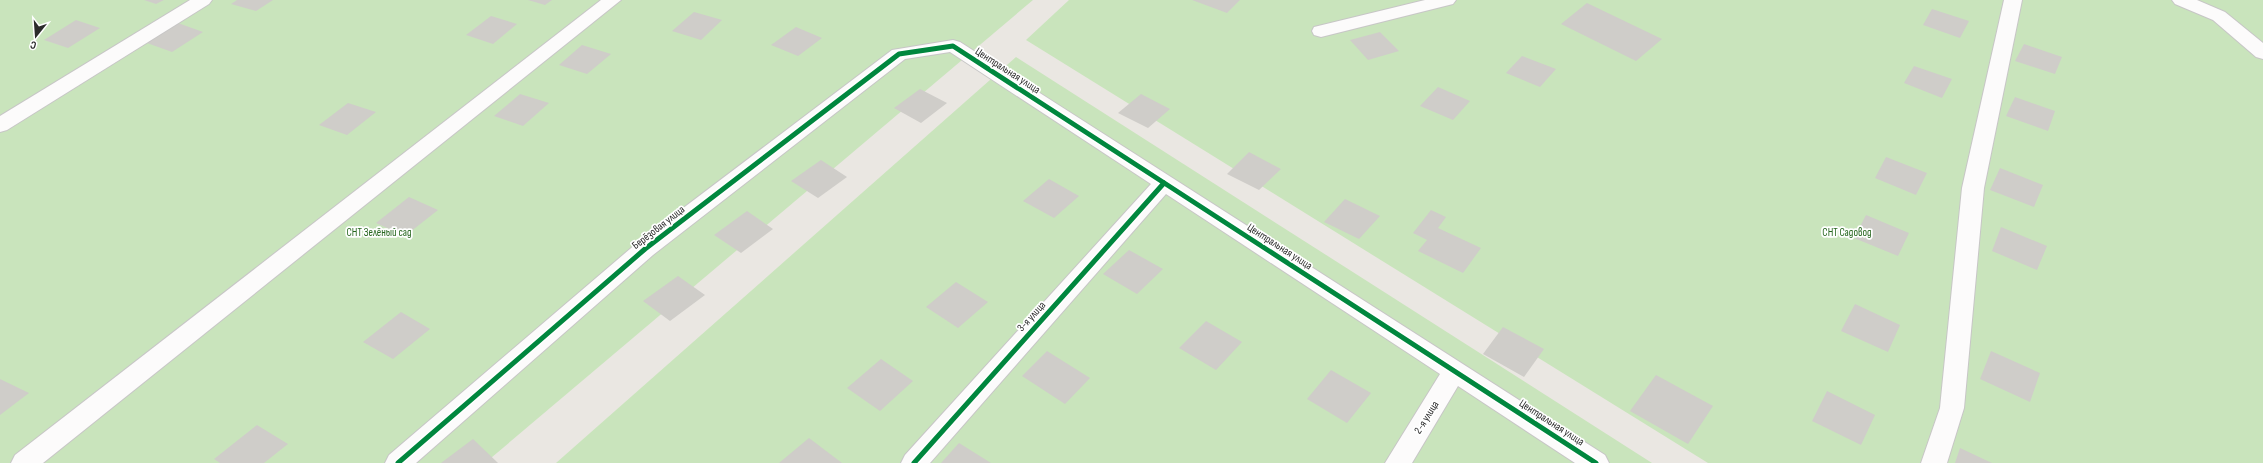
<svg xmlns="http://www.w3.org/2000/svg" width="2263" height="463" font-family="'Sofia Sans Condensed',sans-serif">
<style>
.green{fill:#c9e4bc}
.building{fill:#cfcdc9}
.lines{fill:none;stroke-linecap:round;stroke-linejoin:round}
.lane-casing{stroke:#c7c6c6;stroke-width:2}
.street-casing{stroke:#c7c6c6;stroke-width:2}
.lane{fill:#fcfbfb;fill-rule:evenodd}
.street{fill:#fcfbfb;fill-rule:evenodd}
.cycleway-casing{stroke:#fff;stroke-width:8}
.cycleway{stroke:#00873e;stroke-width:5}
.labels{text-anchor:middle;stroke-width:3.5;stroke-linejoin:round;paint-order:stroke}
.street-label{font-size:11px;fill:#2b2b2b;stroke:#fff}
.park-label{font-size:11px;fill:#26661e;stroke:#fff}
</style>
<rect width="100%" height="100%" fill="#eae7e2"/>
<g class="green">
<path d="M 0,0 L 1033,0 L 485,463 L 0,463 Z"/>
<path d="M 1069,0 L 2263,0 L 2263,463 L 1708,463 L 1026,40 Z"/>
<path d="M 1016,57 L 1652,463 L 556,463 Z"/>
</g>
<g class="building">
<path d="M 144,0 L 164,0 L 156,4 Z"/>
<path d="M 237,0 L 273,0 L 256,11 L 231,4 Z"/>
<path d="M 528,0 L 552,0 L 545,5 Z"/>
<path d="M 1192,0 L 1240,0 L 1227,13 Z"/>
<path d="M 1587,3 L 1662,39 L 1636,61 L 1561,24 Z"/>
<path d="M 1932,9 L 1969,21 L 1960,38 L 1923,25 Z"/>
<path d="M 694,12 L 722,20 L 701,40 L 672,31 Z"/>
<path d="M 491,16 L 517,24 L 493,44 L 466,35 Z"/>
<path d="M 76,20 L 100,28 L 68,48 L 44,40 Z"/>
<path d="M 178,23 L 203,32 L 172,52 L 147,43 Z"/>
<path d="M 796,27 L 822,38 L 798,56 L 771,45 Z"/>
<path d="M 1380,32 L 1399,51 L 1368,60 L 1350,40 Z"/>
<path d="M 2024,44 L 2062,57 L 2055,74 L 2015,61 Z"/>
<path d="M 582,45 L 611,54 L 587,74 L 559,65 Z"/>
<path d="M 1522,56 L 1556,69 L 1540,87 L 1506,73 Z"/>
<path d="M 1914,66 L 1952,79 L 1942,98 L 1904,83 Z"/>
<path d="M 1438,87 L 1470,101 L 1453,120 L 1420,106 Z"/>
<path d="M 920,89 L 947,103 L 921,123 L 894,108 Z"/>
<path d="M 520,94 L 549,103 L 523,126 L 494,116 Z"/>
<path d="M 1141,94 L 1170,109 L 1148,128 L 1118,113 Z"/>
<path d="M 2015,97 L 2055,111 L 2048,131 L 2006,116 Z"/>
<path d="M 348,103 L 376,112 L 347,135 L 319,125 Z"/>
<path d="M 1249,152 L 1281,169 L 1259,190 L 1227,174 Z"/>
<path d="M 1886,157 L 1927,173 L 1916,195 L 1875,178 Z"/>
<path d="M 821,160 L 847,177 L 818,198 L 791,181 Z"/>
<path d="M 2000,168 L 2043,185 L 2034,207 L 1990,190 Z"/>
<path d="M 1049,179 L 1079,196 L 1054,218 L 1023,201 Z"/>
<path d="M 409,197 L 438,210 L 405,236 L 376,223 Z"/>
<path d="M 1345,199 L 1380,216 L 1359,239 L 1324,222 Z"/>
<path d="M 1431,210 L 1446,217 L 1438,228 L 1481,248 L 1463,273 L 1418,251 L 1427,240 L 1413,233 Z"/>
<path d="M 747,211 L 773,229 L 741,253 L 714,235 Z"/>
<path d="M 1866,215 L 1909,233 L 1898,256 L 1854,238 Z"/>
<path d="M 2001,227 L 2047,246 L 2037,270 L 1992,251 Z"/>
<path d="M 1129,250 L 1163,269 L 1137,294 L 1103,274 Z"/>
<path d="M 678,276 L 705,295 L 670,321 L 643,301 Z"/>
<path d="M 956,282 L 988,302 L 958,328 L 926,307 Z"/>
<path d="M 1855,304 L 1900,325 L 1888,352 L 1841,331 Z"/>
<path d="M 401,312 L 430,329 L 393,359 L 363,342 Z"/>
<path d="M 1206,321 L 1242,342 L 1216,370 L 1179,348 Z"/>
<path d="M 1503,327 L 1544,349 L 1524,377 L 1483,354 Z"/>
<path d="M 1047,351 L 1090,378 L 1065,404 L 1022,376 Z"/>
<path d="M 1991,351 L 2040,373 L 2030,402 L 1980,379 Z"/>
<path d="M 881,359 L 913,381 L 880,411 L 847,388 Z"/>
<path d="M 1331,370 L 1371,393 L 1347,423 L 1307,399 Z"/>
<path d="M 1656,375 L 1713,406 L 1688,444 L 1630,411 Z"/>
<path d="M 0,379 L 29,393 L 0,415 Z"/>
<path d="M 1827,391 L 1875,415 L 1861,445 L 1812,421 Z"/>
<path d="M 257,425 L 288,444 L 264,463 L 220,463 L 214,459 Z"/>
<path d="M 809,438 L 842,463 L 779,463 Z"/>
<path d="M 473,439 L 498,463 L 441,463 Z"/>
<path d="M 959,443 L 991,463 L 941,463 Z"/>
<path d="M 1960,448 L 1992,463 L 1955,463 Z"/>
</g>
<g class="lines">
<g class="lane-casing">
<g id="lane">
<path d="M 190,0 L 212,0 L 209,4 L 7,130 L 0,132 L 0,116 Z"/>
<path d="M 601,0 L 621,0 L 43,463 L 11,463 L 15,455 Z"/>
<path d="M 1425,0 L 1456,0 L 1453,4 L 1321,37 L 1314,35 L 1312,31 L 1314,27 Z"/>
<path d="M 2004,0 L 2022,0 L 1984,188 L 1964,408 L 1947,463 L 1921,463 L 1940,408 L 1962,188 Z"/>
</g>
</g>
<g class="street-casing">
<g id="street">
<path d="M 2172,0 L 2197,0 L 2225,12 L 2263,43 L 2263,59 L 2256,57 L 2213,20 L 2175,4 Z"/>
<path d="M 953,40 L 960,42 L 1605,455 L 1609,463 L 1575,463 L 1458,386 L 1412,463 L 1385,463 L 1440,374 L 1166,194 L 930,463 L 901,463 L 905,455 L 1151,184 L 950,52 L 905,59 L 653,255 L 416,463 L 385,463 L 389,455 L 637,243 L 892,50 Z"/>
</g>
</g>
<use href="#lane" class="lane"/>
<use href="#street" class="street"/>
<g class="cycleway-casing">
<g id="cycleway">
<path d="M 398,463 L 645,249 L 899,54 L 953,46 L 1596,463"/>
<path d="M 914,463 L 1164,183"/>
</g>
</g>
<use href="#cycleway" class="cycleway"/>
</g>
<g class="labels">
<g class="street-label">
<text transform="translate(1008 70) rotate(33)" y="4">Центральная улица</text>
<text transform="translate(658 227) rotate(-38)" y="4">Берёзовая улица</text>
<text transform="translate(1280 246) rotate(33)" y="4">Центральная улица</text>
<text transform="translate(1031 316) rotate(-48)" y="4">3-я улица</text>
<text transform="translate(1426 417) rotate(-58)" y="4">2-я улица</text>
<text transform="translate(1552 422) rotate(33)" y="4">Центральная улица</text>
</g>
<g class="park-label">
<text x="379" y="236">СНТ Зелёный сад</text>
<text x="1847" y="236">СНТ Садовод</text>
</g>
</g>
<g transform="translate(36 36) rotate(197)" stroke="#ffffff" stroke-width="3" paint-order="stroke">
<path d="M0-3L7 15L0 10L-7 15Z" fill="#2b2b2b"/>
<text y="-6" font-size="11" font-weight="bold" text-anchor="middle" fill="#2b2b2b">С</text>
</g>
</svg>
